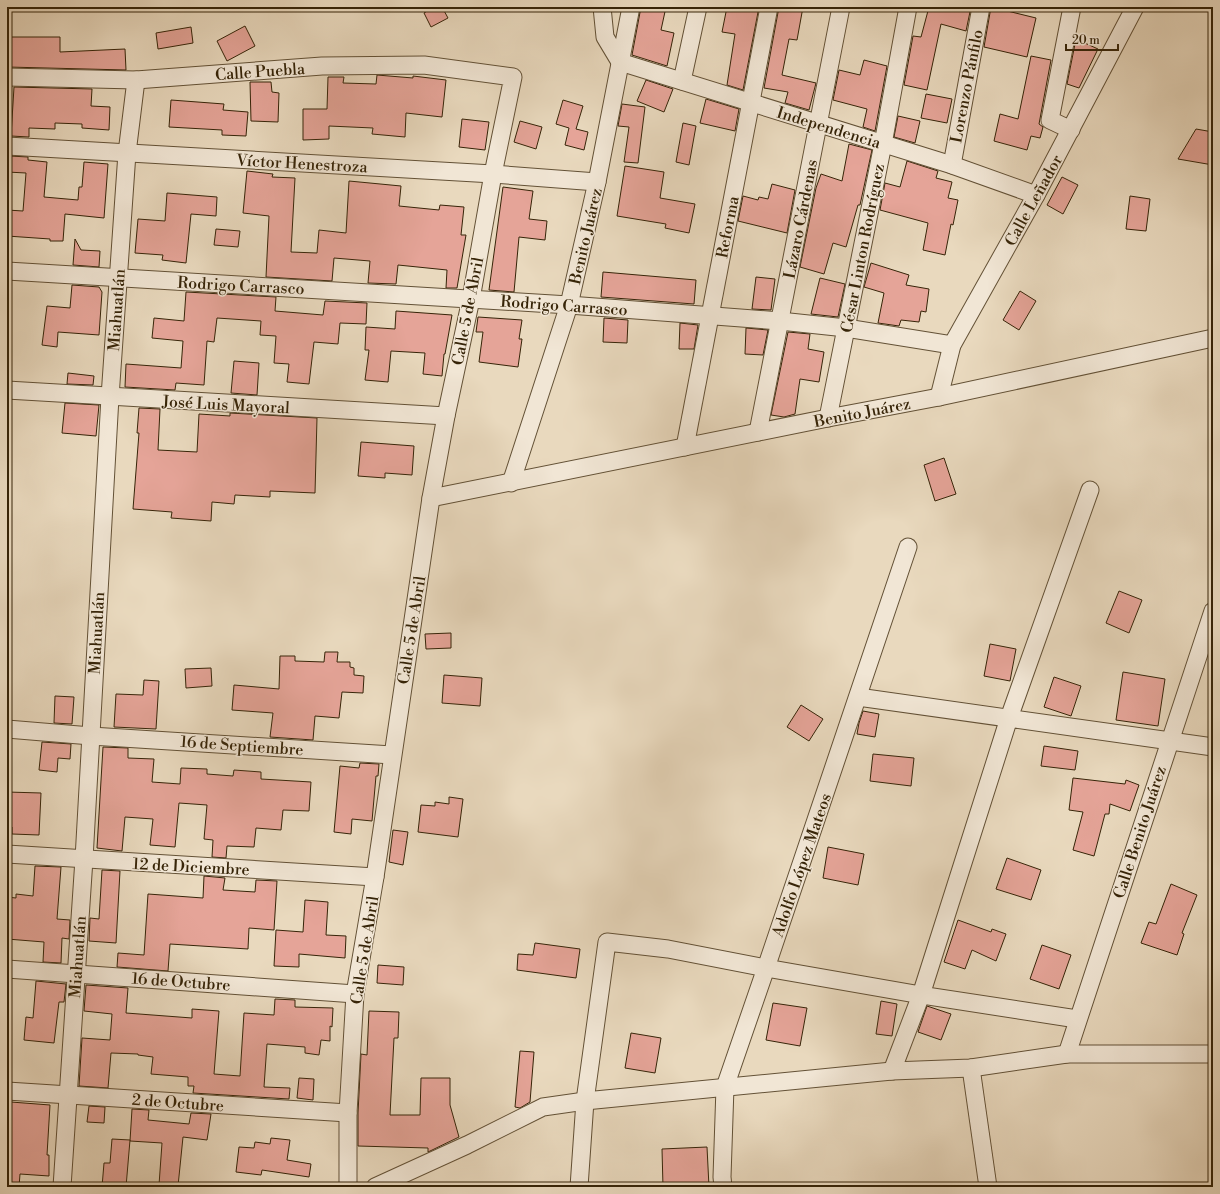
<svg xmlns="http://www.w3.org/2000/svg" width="1220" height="1194" font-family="'Libre Bodoni',serif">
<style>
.building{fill:#e5a498;stroke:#362408}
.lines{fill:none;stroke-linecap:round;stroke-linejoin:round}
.minor-casing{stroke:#635136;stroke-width:19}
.minor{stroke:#f1e6d5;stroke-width:17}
.labels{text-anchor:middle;stroke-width:3;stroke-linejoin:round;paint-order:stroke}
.street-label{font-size:16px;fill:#362408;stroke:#f1e6d5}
</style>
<rect width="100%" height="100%" fill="#e9d9be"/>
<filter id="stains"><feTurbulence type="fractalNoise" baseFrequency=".005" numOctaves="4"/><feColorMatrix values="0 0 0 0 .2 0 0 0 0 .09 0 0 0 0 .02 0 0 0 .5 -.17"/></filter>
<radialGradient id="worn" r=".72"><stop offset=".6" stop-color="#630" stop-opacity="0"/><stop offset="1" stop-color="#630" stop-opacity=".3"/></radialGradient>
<g class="building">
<path d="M 434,7 L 442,7 L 448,18 L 431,27 L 424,13 Z"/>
<path d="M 641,7 L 666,7 L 661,30 L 674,33 L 667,66 L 632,55 Z"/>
<path d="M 727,7 L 759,7 L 743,90 L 727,85 L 735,34 L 722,32 Z"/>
<path d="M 779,7 L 803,7 L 797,40 L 789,39 L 782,75 L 816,83 L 809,110 L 785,103 L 788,92 L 764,88 Z"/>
<path d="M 929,7 L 971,7 L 966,31 L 941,24 L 927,90 L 904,85 L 913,36 L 921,37 Z"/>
<path d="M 991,7 L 1036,18 L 1027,57 L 984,47 Z"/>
<path d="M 245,26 L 255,46 L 227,61 L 217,41 Z"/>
<path d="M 191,27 L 193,43 L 158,49 L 156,33 Z"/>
<path d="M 7,37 L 60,37 L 60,52 L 125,49 L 126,70 L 7,67 Z"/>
<path d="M 1076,39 L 1098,49 L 1079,88 L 1067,84 Z"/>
<path d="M 1031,56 L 1051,60 L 1039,124 L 1043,127 L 1040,138 L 1031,136 L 1027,150 L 994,141 L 1000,114 L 1018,119 Z"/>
<path d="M 864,60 L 887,66 L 875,131 L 863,127 L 867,109 L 833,100 L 839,70 L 860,75 Z"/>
<path d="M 377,75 L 413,78 L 413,76 L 446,80 L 442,117 L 406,113 L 405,137 L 372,134 L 373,128 L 329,126 L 329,139 L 303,140 L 303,109 L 327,109 L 328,77 L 344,77 L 343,83 L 376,84 Z"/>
<path d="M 646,80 L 673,89 L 664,112 L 637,101 Z"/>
<path d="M 250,82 L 271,82 L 272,92 L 279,93 L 278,122 L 251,121 Z"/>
<path d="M 14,87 L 92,89 L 91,106 L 110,107 L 109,130 L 82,128 L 82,124 L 55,123 L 55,129 L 29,128 L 29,137 L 11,136 Z"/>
<path d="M 926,94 L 952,99 L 947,123 L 921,118 Z"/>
<path d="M 706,99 L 739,109 L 735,131 L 700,123 Z"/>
<path d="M 171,100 L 224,104 L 223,110 L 248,112 L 246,136 L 222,135 L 222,130 L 169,127 Z"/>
<path d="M 563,100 L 583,106 L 576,129 L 588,132 L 584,150 L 565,145 L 569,128 L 556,124 Z"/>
<path d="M 622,104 L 645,107 L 638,163 L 624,162 L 629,127 L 618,126 Z"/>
<path d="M 898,116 L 920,121 L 915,143 L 894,137 Z"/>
<path d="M 462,119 L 489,122 L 485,150 L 459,147 Z"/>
<path d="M 520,121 L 542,127 L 536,149 L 514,142 Z"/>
<path d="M 683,123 L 696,126 L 689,165 L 676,162 Z"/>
<path d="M 1196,129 L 1213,132 L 1213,165 L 1178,159 Z"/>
<path d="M 849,144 L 872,150 L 860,205 L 858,205 L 846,247 L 833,243 L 824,274 L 800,267 L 816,188 L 821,174 L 842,181 Z"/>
<path d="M 10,156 L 28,157 L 28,160 L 47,162 L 44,197 L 78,200 L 79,187 L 82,187 L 84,162 L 108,164 L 104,218 L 65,214 L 63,241 L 50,241 L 50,239 L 7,236 L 7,210 L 23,211 L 26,173 L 7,172 L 7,159 L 10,159 Z"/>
<path d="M 907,161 L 938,171 L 936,178 L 952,182 L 948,198 L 958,200 L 953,225 L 951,224 L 945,255 L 923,250 L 928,223 L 880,210 L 885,183 L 900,187 Z"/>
<path d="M 625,166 L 664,172 L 660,198 L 695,204 L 689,233 L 665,228 L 666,224 L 617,216 Z"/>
<path d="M 247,171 L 273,174 L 272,177 L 295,178 L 291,252 L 317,253 L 319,230 L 346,233 L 349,181 L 401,186 L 399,206 L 439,210 L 440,205 L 464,207 L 461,235 L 466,235 L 457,288 L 446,288 L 447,270 L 398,265 L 396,284 L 368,283 L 370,261 L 334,258 L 332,281 L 266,277 L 269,216 L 243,213 Z"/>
<path d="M 1062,177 L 1078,185 L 1063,214 L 1047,205 Z"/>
<path d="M 772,184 L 795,190 L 787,233 L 738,221 L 743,196 L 758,200 L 759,197 L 768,199 Z"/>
<path d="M 503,187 L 533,191 L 529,219 L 547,221 L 545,240 L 519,237 L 514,292 L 489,290 Z"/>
<path d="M 167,193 L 217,197 L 216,216 L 191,214 L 186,263 L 162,260 L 163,255 L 135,253 L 138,219 L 165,221 Z"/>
<path d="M 1130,196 L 1150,199 L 1146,231 L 1126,229 Z"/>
<path d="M 216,229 L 240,231 L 238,247 L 214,245 Z"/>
<path d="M 75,239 L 81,250 L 100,251 L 99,267 L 73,265 Z"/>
<path d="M 871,263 L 909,275 L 906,285 L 929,289 L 926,312 L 921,311 L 919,322 L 901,320 L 899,326 L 878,323 L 884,293 L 864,287 Z"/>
<path d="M 603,272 L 696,280 L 694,304 L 601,297 Z"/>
<path d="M 756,277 L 775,279 L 771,310 L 752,309 Z"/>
<path d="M 820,278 L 845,284 L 838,317 L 811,314 Z"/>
<path d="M 72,285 L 99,287 L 102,292 L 99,335 L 58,332 L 57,347 L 42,345 L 47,306 L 70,308 Z"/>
<path d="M 1020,291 L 1036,301 L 1019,330 L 1003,320 Z"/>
<path d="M 186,292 L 276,297 L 275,311 L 323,315 L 325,301 L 367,303 L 366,324 L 340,323 L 338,344 L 314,342 L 309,384 L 287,382 L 289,364 L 274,363 L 276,336 L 260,335 L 261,321 L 217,318 L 214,342 L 207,341 L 204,385 L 176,383 L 175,390 L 125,387 L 126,364 L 181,368 L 183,341 L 152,338 L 154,318 L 184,321 Z"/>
<path d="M 396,311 L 452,315 L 445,354 L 444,354 L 442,376 L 423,374 L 425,353 L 391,351 L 388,382 L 365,380 L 369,350 L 365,350 L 366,327 L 395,329 Z"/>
<path d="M 478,317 L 522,320 L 519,339 L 522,339 L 518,367 L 479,362 L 483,332 L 476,332 Z"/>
<path d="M 604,318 L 628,320 L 627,343 L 603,342 Z"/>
<path d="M 680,323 L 698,325 L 694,349 L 679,349 Z"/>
<path d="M 746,328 L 768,330 L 763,355 L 745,354 Z"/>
<path d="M 788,332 L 810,334 L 808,349 L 824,352 L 819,382 L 800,379 L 795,414 L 784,417 L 771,415 Z"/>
<path d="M 234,361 L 259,363 L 257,395 L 231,393 Z"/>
<path d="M 68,373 L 94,376 L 93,385 L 67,384 Z"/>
<path d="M 65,403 L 99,405 L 96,436 L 62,433 Z"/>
<path d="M 139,408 L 160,409 L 158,450 L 197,452 L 199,414 L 230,416 L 230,413 L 317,418 L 315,493 L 270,491 L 270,497 L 235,495 L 234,504 L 212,502 L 211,521 L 171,518 L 172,512 L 133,509 L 139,433 L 137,433 Z"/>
<path d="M 361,442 L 414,446 L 412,475 L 385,473 L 385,478 L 358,476 Z"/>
<path d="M 944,458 L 956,494 L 935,501 L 924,465 Z"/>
<path d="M 1119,591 L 1142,600 L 1129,633 L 1106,623 Z"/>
<path d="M 451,633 L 451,648 L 426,649 L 425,634 Z"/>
<path d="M 990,644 L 1016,649 L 1010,681 L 984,676 Z"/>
<path d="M 325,652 L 338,652 L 337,662 L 350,662 L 350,667 L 354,668 L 354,675 L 364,676 L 363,693 L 342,692 L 339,718 L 315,716 L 313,740 L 270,737 L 273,713 L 232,710 L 234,685 L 279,689 L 280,656 L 295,656 L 295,661 L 324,662 Z"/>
<path d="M 211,668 L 212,686 L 186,688 L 185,669 Z"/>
<path d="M 1123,672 L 1165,679 L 1158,726 L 1116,720 Z"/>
<path d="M 444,675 L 482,678 L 480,706 L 442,703 Z"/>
<path d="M 1054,677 L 1081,686 L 1071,716 L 1044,707 Z"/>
<path d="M 144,680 L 159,681 L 156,729 L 114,727 L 116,694 L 143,695 Z"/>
<path d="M 55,696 L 74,697 L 72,724 L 54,723 Z"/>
<path d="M 801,705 L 823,719 L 809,741 L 787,727 Z"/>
<path d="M 863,711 L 879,714 L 875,737 L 857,734 L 859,723 Z"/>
<path d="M 42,742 L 71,744 L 70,759 L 58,758 L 57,772 L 39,770 Z"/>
<path d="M 1044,746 L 1078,751 L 1075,770 L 1041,766 Z"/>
<path d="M 103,747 L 128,748 L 128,758 L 154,759 L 152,782 L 180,784 L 181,768 L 207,769 L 207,774 L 233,776 L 234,770 L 261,772 L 261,779 L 311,782 L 309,811 L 283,810 L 281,830 L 256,828 L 254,847 L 227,846 L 226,858 L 212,857 L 213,840 L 204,839 L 207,805 L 179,803 L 175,847 L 150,845 L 153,819 L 125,817 L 122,851 L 97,848 Z"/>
<path d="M 873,754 L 914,758 L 911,786 L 870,781 Z"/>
<path d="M 360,763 L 379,764 L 378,776 L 376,776 L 372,821 L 352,819 L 351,834 L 334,832 L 340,766 L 359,768 Z"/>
<path d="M 1073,778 L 1125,784 L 1126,780 L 1139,785 L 1130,811 L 1110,804 L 1109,814 L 1105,814 L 1094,856 L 1073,850 L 1083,812 L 1069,810 Z"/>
<path d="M 7,792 L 41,793 L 39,835 L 12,834 L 12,827 L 7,827 Z"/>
<path d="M 449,797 L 463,799 L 458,837 L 418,832 L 421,805 L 435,806 L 435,802 L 449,804 Z"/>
<path d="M 393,830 L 408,832 L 403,865 L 389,862 Z"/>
<path d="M 828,847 L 864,854 L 858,885 L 823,878 Z"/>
<path d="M 1007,858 L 1041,870 L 1031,900 L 996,889 Z"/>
<path d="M 35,866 L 61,867 L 57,919 L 70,920 L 69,939 L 62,938 L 61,963 L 43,962 L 44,942 L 7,939 L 7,897 L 16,898 L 16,894 L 33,896 Z"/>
<path d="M 102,870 L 120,871 L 116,943 L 89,941 L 90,918 L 99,919 Z"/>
<path d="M 204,876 L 225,878 L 223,890 L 255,892 L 256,880 L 277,881 L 274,930 L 249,928 L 248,949 L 170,944 L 168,971 L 117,967 L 118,953 L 144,955 L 148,894 L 203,898 Z"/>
<path d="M 1171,884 L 1197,895 L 1182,933 L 1184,934 L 1177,955 L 1141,943 L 1149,922 L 1156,924 Z"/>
<path d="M 305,900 L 328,902 L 326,935 L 346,936 L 345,958 L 299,954 L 299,967 L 274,966 L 276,930 L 303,932 Z"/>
<path d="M 958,920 L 991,932 L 992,929 L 1006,934 L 996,961 L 972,950 L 965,969 L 944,962 Z"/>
<path d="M 535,943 L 580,949 L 576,978 L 517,970 L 518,954 L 533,955 Z"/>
<path d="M 1042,945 L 1071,955 L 1059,989 L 1030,979 Z"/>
<path d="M 378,965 L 404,967 L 403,985 L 377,983 Z"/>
<path d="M 36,981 L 66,984 L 64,1002 L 59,1002 L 54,1043 L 24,1040 L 26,1017 L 33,1018 Z"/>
<path d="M 86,985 L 128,988 L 126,1013 L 192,1018 L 192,1009 L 219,1011 L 214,1074 L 240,1076 L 244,1013 L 274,1015 L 275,999 L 295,1000 L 295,1007 L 333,1008 L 332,1027 L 330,1026 L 330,1041 L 321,1040 L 319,1055 L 305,1053 L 305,1047 L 267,1044 L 264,1087 L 290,1088 L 289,1099 L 193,1093 L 194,1086 L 188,1086 L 188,1077 L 151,1074 L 153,1057 L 138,1055 L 138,1054 L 111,1053 L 108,1088 L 79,1086 L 82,1038 L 110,1040 L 112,1014 L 84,1011 Z"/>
<path d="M 881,1001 L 897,1004 L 892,1036 L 876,1034 Z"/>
<path d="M 773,1003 L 807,1008 L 800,1046 L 766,1040 Z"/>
<path d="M 927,1006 L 951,1014 L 941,1040 L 918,1032 Z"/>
<path d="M 369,1011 L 399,1012 L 398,1038 L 394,1038 L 390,1115 L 420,1115 L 421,1078 L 450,1078 L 450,1105 L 459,1137 L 428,1152 L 428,1148 L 358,1146 L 358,1113 L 361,1054 L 367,1055 Z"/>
<path d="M 631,1033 L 661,1038 L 655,1073 L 625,1068 Z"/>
<path d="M 520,1051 L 534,1052 L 530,1102 L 520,1108 L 515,1107 Z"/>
<path d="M 299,1078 L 314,1079 L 313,1100 L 297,1098 Z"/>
<path d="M 11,1102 L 50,1105 L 47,1155 L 49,1155 L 49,1176 L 20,1174 L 19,1187 L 7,1187 Z"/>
<path d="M 89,1106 L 105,1107 L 104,1123 L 87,1122 Z"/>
<path d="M 132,1109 L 149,1110 L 148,1120 L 189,1124 L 191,1113 L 211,1114 L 207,1140 L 183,1137 L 178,1186 L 159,1185 L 162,1143 L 130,1141 Z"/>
<path d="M 271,1138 L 290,1140 L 287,1160 L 311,1164 L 309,1177 L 262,1170 L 261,1175 L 236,1172 L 239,1147 L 254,1148 L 255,1142 L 270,1144 Z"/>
<path d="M 112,1139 L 130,1140 L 126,1187 L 102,1187 L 104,1163 L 110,1163 Z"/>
<path d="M 707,1147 L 709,1187 L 663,1187 L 662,1149 Z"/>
</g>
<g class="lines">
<g class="minor-casing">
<g id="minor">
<path d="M 602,7 L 605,37 L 620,62"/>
<path d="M 620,62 L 952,165 L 1036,195"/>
<path d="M 7,77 L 136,80 L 322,66 L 424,65 L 513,77 L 493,174 L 471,299 L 446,416 L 431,498 L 375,877 L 355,994 L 348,1113 L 348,1187"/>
<path d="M 682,81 L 698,7"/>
<path d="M 1071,130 L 1050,120 L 1072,7"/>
<path d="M 7,146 L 493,174 L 597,182"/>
<path d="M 952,165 L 981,7"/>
<path d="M 7,271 L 569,305 L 780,321 L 846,328 L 952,345"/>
<path d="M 7,390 L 446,416"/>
<path d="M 939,397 L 952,345 L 1036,195 L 1135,7"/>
<path d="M 828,418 L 883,144 L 908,7"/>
<path d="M 758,432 L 841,7"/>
<path d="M 685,447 L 769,7"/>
<path d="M 511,483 L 569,305 L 597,182 L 631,7"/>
<path d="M 431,498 L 828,418 L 939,397 L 1213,338"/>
<path d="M 858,697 L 1213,747"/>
<path d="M 7,729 L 91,736 L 392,755"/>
<path d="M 7,854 L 375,877"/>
<path d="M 7,969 L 355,994"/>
<path d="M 1067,1054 L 1213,611"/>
<path d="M 971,1068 L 988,1187"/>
<path d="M 892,1071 L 921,995 L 1009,718 L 1090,490"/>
<path d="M 7,1091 L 348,1113"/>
<path d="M 62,1187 L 84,859 L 110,397 L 127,153 L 136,80"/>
<path d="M 375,1187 L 467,1145 L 543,1107 L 585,1101 L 892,1071 L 971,1068 L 1067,1054 L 1213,1054"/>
<path d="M 579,1187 L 585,1101 L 607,942 L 668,949 L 766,968 L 921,995 L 1077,1019"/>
<path d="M 723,1187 L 722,1177 L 725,1087 L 766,968 L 908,547"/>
</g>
</g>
<use href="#minor" class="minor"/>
</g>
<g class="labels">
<g class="street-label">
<text transform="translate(260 71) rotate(-4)" y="6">Calle Puebla</text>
<text transform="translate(966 86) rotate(-79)" y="6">Lorenzo Pánfilo</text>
<text transform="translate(829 127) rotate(17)" y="6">Independencia</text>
<text transform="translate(302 163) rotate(3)" y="6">Víctor Henestroza</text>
<text transform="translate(1033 200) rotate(-61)" y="6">Calle Leñador</text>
<text transform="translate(800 219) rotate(-79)" y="6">Lázaro Cárdenas</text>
<text transform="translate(727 227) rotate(-79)" y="6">Reforma</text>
<text transform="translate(585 236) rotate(-77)" y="6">Benito Juárez</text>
<text transform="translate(862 248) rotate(-79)" y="6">César Linton Rodríguez</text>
<text transform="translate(241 285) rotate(3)" y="6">Rodrigo Carrasco</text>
<text transform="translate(564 305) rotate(4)" y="6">Rodrigo Carrasco</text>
<text transform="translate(116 310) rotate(-86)" y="6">Miahuatlán</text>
<text transform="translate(467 311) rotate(-79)" y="6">Calle 5 de Abril</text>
<text transform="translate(226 404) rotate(3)" y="6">José Luis Mayoral</text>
<text transform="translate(862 412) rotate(-11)" y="6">Benito Juárez</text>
<text transform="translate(411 630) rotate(-81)" y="6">Calle 5 de Abril</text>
<text transform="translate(96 633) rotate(-87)" y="6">Miahuatlán</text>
<text transform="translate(242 745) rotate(4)" y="6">16 de Septiembre</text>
<text transform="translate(1139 832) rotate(-72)" y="6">Calle Benito Juárez</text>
<text transform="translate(801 865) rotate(-71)" y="6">Adolfo López Mateos</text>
<text transform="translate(191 866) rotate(3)" y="6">12 de Diciembre</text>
<text transform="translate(364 950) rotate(-81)" y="6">Calle 5 de Abril</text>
<text transform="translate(77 957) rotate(-86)" y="6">Miahuatlán</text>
<text transform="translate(181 981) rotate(4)" y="6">16 de Octubre</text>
<text transform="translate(178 1102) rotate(4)" y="6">2 de Octubre</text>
</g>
</g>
<rect width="1220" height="1194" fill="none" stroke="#e9d9be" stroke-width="24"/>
<rect x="8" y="8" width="1204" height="1178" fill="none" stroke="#362408" stroke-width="2"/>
<rect x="12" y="12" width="1196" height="1170" fill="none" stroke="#362408"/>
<path d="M1066 44v6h52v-6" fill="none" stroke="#362408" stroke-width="2"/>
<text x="1072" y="44" font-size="12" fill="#362408" stroke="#f1e6d5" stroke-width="3" paint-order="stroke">20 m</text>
<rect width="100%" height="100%" filter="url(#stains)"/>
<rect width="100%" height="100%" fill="url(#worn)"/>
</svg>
